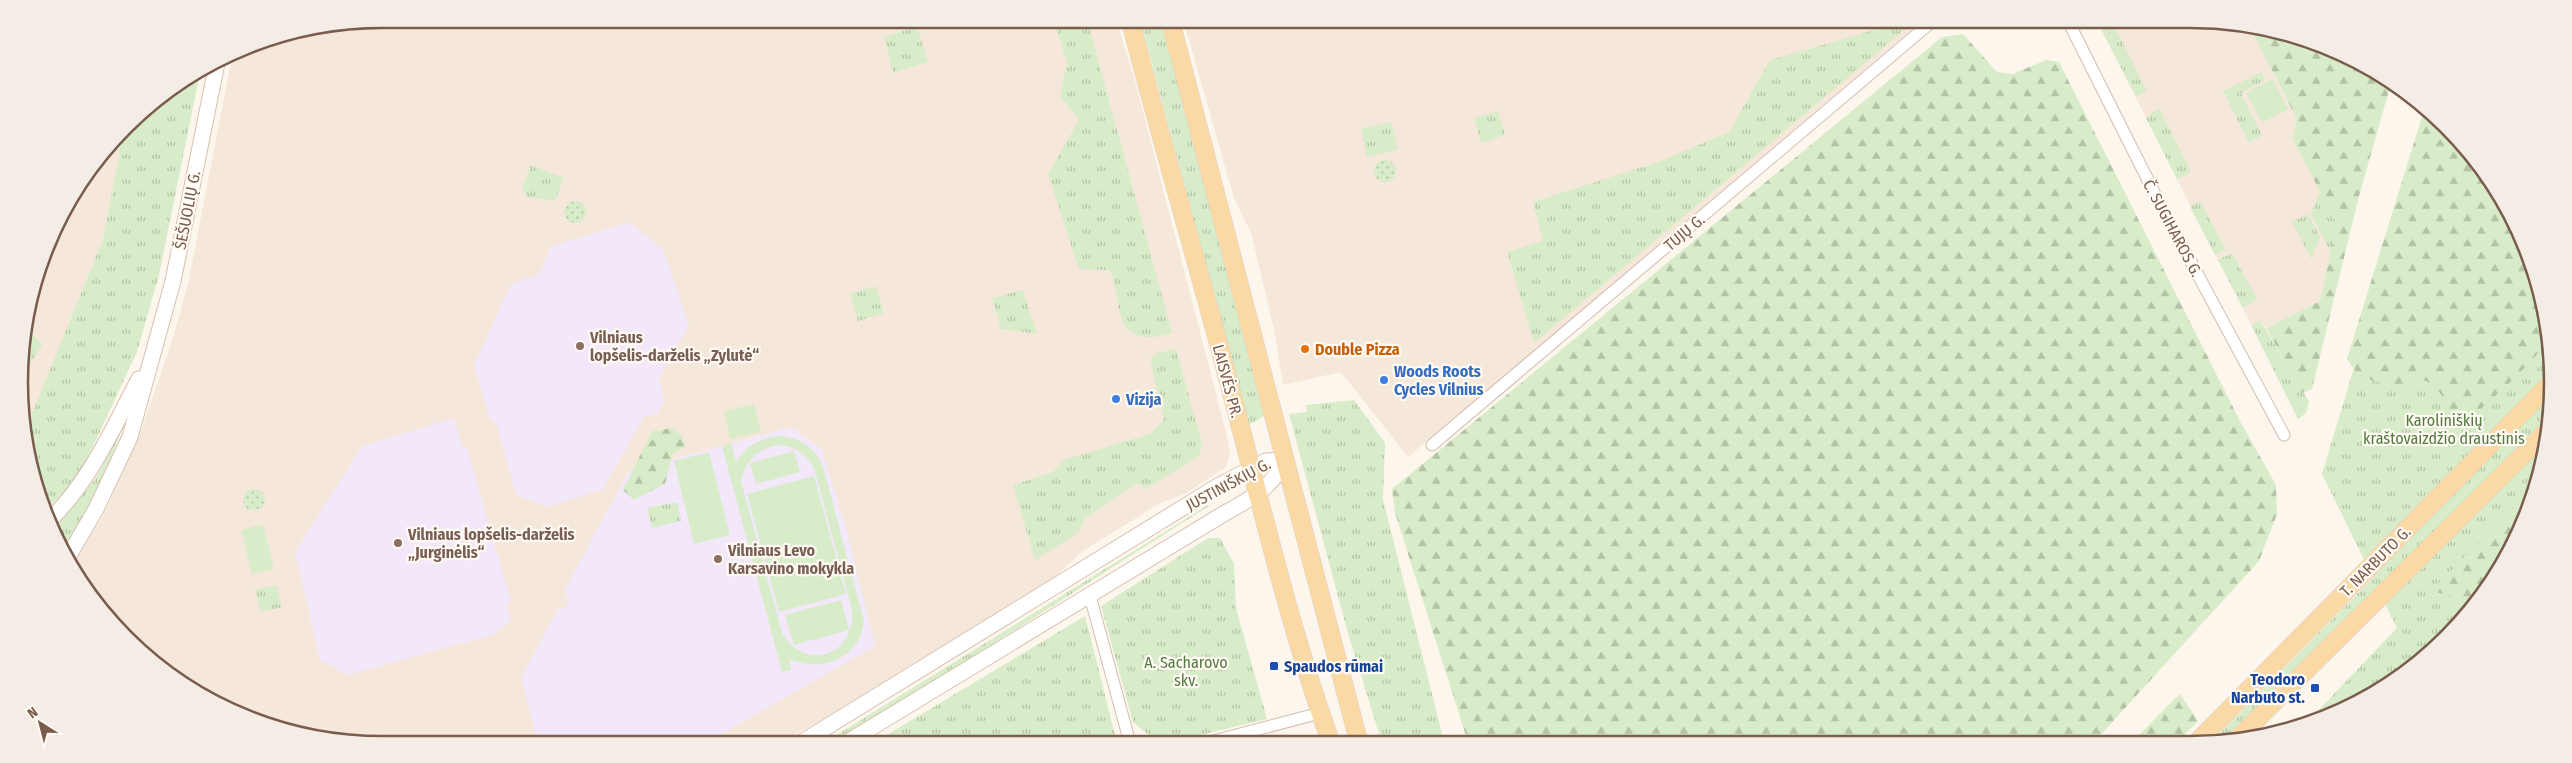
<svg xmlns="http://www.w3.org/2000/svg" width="2572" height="763" font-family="'Fira Sans Condensed',sans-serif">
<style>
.residential{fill:#f5e8da}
.education{fill:#f3e8fa}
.grass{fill:url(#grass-tufts)}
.forest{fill:url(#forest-firs)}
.garden{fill:url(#garden-dots)}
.pitch{fill:#d8ecc9;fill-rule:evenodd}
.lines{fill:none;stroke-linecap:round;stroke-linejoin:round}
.street-casing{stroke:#d1beb0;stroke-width:13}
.secondary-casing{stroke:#d6c0b0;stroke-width:17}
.primary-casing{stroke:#dad1cd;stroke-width:19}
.street{stroke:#fff;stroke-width:11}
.secondary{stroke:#fff;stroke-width:15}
.primary{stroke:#fbd9a5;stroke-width:18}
.education-dot{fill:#8d6e63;stroke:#fffaf3;stroke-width:2}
.food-dot{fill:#e8710a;stroke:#fffaf3;stroke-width:2}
.shop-dot{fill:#3f7fe0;stroke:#fffaf3;stroke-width:2}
.transit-dot{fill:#1a4fb4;stroke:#fffaf3;stroke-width:2}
.labels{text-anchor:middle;stroke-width:4.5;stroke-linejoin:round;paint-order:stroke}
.street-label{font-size:16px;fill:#7a5c4d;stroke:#fffaf3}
.education-label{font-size:16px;font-weight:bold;fill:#785e54;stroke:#fffaf3;text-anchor:start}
.food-label{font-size:16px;font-weight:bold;fill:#c56008;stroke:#fffaf3;text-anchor:start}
.shop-label{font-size:16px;font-weight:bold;fill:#366cbe;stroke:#fffaf3;text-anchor:start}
.park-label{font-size:16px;fill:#537a41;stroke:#fffaf3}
.transit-label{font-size:16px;font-weight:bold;fill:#164399;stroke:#fffaf3;text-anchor:start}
.rim{fill:none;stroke:#7a5c4d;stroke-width:2.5}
</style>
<defs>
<pattern id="grass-tufts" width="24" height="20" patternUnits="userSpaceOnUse" patternTransform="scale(1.25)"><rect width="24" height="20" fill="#d8ecc9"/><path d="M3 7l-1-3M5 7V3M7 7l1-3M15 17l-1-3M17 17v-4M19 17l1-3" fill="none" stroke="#b4c2a5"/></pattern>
<pattern id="forest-firs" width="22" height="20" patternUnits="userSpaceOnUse" patternTransform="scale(1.25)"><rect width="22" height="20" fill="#d8ecc9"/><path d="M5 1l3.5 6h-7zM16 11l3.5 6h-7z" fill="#b4c2a5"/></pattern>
<pattern id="garden-dots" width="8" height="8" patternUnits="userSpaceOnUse" patternTransform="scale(1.25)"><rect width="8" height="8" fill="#d8ecc9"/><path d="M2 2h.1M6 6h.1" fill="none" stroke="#b4c2a5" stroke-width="1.8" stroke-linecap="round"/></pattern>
</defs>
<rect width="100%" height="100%" fill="#fdf6ec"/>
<g class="residential">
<path d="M 382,19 L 1116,19 L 1135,81 L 1228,440 L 1230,454 L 1226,467 L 1185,494 L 1160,503 L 1080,553 L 1053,579 L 813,725 L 777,744 L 382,744 L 310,737 L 242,717 L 180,683 L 125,638 L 80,583 L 72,567 L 104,514 L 139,437 L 173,338 L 188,284 L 233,52 L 243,46 L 311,26 Z"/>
<path d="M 1183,19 L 1924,19 L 1556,333 L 1408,457 L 1341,372 L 1283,385 L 1274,329 L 1251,233 L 1234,198 Z"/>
<path d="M 2136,19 L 2191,19 L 2248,24 L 2297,119 L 2338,224 L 2320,301 L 2266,328 L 2260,320 L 2251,325 L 2104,35 Z"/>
<path d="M 121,131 L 118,162 L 103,239 L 24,433 L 20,405 L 22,334 L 56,221 L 94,160 Z"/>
</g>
<g class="education">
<path d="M 629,222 L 663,249 L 689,326 L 659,378 L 664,401 L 658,413 L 644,417 L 603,489 L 548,507 L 516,495 L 497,425 L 489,417 L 474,365 L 511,284 L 540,274 L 550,247 Z"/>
<path d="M 454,418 L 463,449 L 467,448 L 511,602 L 506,604 L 511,620 L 496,634 L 347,675 L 320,660 L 295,552 L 362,446 Z"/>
<path d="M 792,427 L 822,450 L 846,528 L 875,646 L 704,744 L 538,744 L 521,677 L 558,609 L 569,605 L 565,589 L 629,471 Z"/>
</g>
<g class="grass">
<path d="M 1060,19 L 1087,19 L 1172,333 C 1115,350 1122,313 1111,270 L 1079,269 L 1048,174 L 1079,120 L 1060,96 L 1067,63 L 1056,28 Z"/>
<path d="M 1140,19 L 1162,19 L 1264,416 L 1249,425 Z"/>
<path d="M 1896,19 L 1917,19 L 1534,343 L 1507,252 L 1543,241 L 1533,202 L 1658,162 L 1729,132 L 1770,60 L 1888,26 Z"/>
<path d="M 917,27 L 928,62 L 893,73 L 884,37 Z"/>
<path d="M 2116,29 L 2147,91 L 2136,96 L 2104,35 Z"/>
<path d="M 2261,72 L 2265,80 L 2241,93 L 2262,135 L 2249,143 L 2223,91 Z"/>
<path d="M 200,73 L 159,275 L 137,352 L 88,457 L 71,485 L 47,509 L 31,475 L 24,433 L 103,239 L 118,162 L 121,131 L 142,109 Z"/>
<path d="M 2156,110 L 2160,110 L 2191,172 L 2177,179 L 2146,118 Z"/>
<path d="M 1498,111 L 1505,135 L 1481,143 L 1474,118 Z"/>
<path d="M 2431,112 L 2447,125 L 2492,180 L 2526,243 L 2546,311 L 2553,382 L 2546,453 L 2505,563 L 2430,654 L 2351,707 L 2310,719 L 2397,628 L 2377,588 L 2222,741 L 2212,741 L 2373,578 L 2322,474 Z"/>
<path d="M 1391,122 L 1398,150 L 1367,157 L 1361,129 Z"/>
<path d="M 531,165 L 564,178 L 555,201 L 527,197 L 522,188 Z"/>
<path d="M 2320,191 L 2338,224 L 2331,253 L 2311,214 Z"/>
<path d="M 2200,201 L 2226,250 L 2215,255 L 2190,207 Z"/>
<path d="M 2308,214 L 2320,237 L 2311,259 L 2292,222 Z"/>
<path d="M 2232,253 L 2257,299 L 2243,308 L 2218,260 Z"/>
<path d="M 876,286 L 884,313 L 858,321 L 850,294 Z"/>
<path d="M 1023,290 L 1037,334 L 1001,329 L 992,298 Z"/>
<path d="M 2260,320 L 2309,402 L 2306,413 L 2298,419 L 2251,325 Z"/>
<path d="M 29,330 L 42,345 L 28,367 L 21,368 L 22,334 Z"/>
<path d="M 1176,349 L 1202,444 L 1199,456 L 1146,489 L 1137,483 L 1085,519 L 1078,533 L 1035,560 L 1013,485 L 1053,472 L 1064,460 L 1150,434 L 1164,420 L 1150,359 L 1157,353 Z"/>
<path d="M 1354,400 L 1385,443 L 1383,499 L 1444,742 L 1382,743 L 1349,637 L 1289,414 L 1307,412 L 1306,405 Z"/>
<path d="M 132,406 L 97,491 L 65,550 L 55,528 L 96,478 Z"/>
<path d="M 677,502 L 681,521 L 652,528 L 647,508 Z"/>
<path d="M 1208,505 L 1209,506 C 1085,584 964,665 838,739 L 830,744 L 822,744 Z"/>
<path d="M 1208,538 L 1220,538 L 1234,564 L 1236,608 L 1267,719 L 1180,740 L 1149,735 L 1133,722 L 1101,606 Z"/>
<path d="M 277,585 L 282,607 L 261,612 L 255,590 Z"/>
<path d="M 1085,616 L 1117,743 L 872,743 L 880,739 Z"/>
</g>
<g class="forest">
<path d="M 2096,19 L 2136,19 L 2104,35 Z"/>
<path d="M 2248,24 C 2300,30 2347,56 2392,80 L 2359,196 L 2312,389 L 2303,393 L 2266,328 L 2320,301 L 2337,224 L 2292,138 L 2297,119 Z"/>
<path d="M 1963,34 L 1997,72 L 2013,74 L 2046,60 L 2059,62 L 2241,423 L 2276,485 L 2277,514 L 2259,561 L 2095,741 L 1468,742 L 1395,513 L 1392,489 L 1942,37 Z"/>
<path d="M 2425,107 C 2494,164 2540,251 2549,341 L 2517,376 L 2470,419 L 2451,414 C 2443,398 2438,382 2419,379 L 2404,387 L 2383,384 L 2358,375 L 2347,359 Z"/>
<path d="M 673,428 L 682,436 L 685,447 L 672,455 L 665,484 L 634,500 L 623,490 L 652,431 Z"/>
<path d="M 2533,487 L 2505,563 L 2471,604 L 2464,599 L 2431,591 Z"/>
<path d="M 2180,694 L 2198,721 L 2178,741 L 2133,741 Z"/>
</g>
<g class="garden">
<circle cx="1385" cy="171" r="11"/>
<circle cx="575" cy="212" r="11"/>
<circle cx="254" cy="500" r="11"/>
</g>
<g class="pitch">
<path d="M 2273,79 L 2288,109 L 2262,123 L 2246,93 Z"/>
<path d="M 754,404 L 761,432 L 730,439 L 724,411 Z"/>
<path d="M 780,436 C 801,438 814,447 823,466 L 864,621 C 860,659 821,673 789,659 L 791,670 L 782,672 L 722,446 L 731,443 L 736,462 C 746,445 761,438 780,436 ZM 780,445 C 797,447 808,455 815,471 L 852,610 C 855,656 806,673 782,633 L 741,481 C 746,460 758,448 780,445 Z"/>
<path d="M 794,451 L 800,472 L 756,484 L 750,463 Z"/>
<path d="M 709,452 L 730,535 L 694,544 L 674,461 Z"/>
<path d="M 814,476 L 846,594 L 779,612 L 747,494 Z"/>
<path d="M 263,524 L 274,569 L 252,574 L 241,530 Z"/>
<path d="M 841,600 L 849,630 L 794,645 L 785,615 Z"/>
</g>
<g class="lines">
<g class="street-casing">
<g id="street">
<path d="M 2067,19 L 2162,208 L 2284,435"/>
<path d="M 1432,445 L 1935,19"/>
<path d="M 1090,596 L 1130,743"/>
<path d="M 1206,743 L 1320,713"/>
</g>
</g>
<g class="secondary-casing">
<g id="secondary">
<path d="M 51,519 C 91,479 113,428 139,379"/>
<path d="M 68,557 L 96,509 L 130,437 L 173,281 L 217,63"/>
<path d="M 799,744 L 1218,486 L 1266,461 L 1286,460 C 1272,487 1251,499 1225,513 L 846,743"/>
</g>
</g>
<g class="primary-casing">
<g id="primary">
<path d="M 1130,19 C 1161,141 1197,261 1229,383 C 1261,503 1289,626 1331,743"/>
<path d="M 1170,19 L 1359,743"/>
<path d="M 2198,741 L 2553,381"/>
<path d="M 2235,741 L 2548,430"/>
</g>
</g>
<use href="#street" class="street"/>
<use href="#secondary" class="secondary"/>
<use href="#primary" class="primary"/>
</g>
<g class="education-dot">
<circle cx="580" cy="346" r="5"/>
<circle cx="398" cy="543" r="5"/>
<circle cx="718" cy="559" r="5"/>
</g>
<circle class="food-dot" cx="1305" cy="349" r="5"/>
<g class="shop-dot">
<circle cx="1384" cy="380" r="5"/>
<circle cx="1116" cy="399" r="5"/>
</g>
<g class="transit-dot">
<rect x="1269" y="661" width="10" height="10" rx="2.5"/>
<rect x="2310" y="683" width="10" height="10" rx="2.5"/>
</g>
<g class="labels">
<g class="street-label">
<text transform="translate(187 210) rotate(-79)" y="6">ŠEŠUOLIŲ G.</text>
<text transform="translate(2173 228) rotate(62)" y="6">Č. SUGIHAROS G.</text>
<text transform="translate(1684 232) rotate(-40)" y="6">TUJŲ G.</text>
<text transform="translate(1228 381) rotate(75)" y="6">LAISVĖS PR.</text>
<text transform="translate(1228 484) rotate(-28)" y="6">JUSTINIŠKIŲ G.</text>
<text transform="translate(2375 561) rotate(-45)" y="6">T. NARBUTO G.</text>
</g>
<g class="education-label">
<text x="590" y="343">Vilniaus<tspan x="590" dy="18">lopšelis-darželis „Zylutė“</tspan></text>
<text x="408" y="540">Vilniaus lopšelis-darželis<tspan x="408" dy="18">„Jurginėlis“</tspan></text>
<text x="728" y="556">Vilniaus Levo<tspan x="728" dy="18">Karsavino mokykla</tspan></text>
</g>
<g class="food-label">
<text x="1315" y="355">Double Pizza</text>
</g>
<g class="shop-label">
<text x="1394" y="377">Woods Roots<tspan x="1394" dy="18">Cycles Vilnius</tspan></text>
<text x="1126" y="405">Vizija</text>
</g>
<g class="park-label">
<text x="2444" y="426">Karoliniškių<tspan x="2444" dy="18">kraštovaizdžio draustinis</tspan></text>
<text x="1186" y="668">A. Sacharovo<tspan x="1186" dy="18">skv.</tspan></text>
</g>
<g class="transit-label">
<text x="1284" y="672">Spaudos rūmai</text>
<text x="2305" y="685" text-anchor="end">Teodoro<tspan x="2305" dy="18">Narbuto st.</tspan></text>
</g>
</g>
<path d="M0 0H2572V763H0ZM382 28H2190A354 354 0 0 1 2544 382V382A354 354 0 0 1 2190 736H382A354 354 0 0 1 28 382V382A354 354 0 0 1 382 28Z" fill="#f4ede6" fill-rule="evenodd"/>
<path class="rim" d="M382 28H2190A354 354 0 0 1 2544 382V382A354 354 0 0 1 2190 736H382A354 354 0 0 1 28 382V382A354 354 0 0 1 382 28Z"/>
<g transform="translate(40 723) rotate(324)" stroke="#fffaf3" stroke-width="4" paint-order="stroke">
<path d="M0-4L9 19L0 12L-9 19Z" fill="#7a5c4d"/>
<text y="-8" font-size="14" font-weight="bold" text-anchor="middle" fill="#7a5c4d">N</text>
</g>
</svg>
